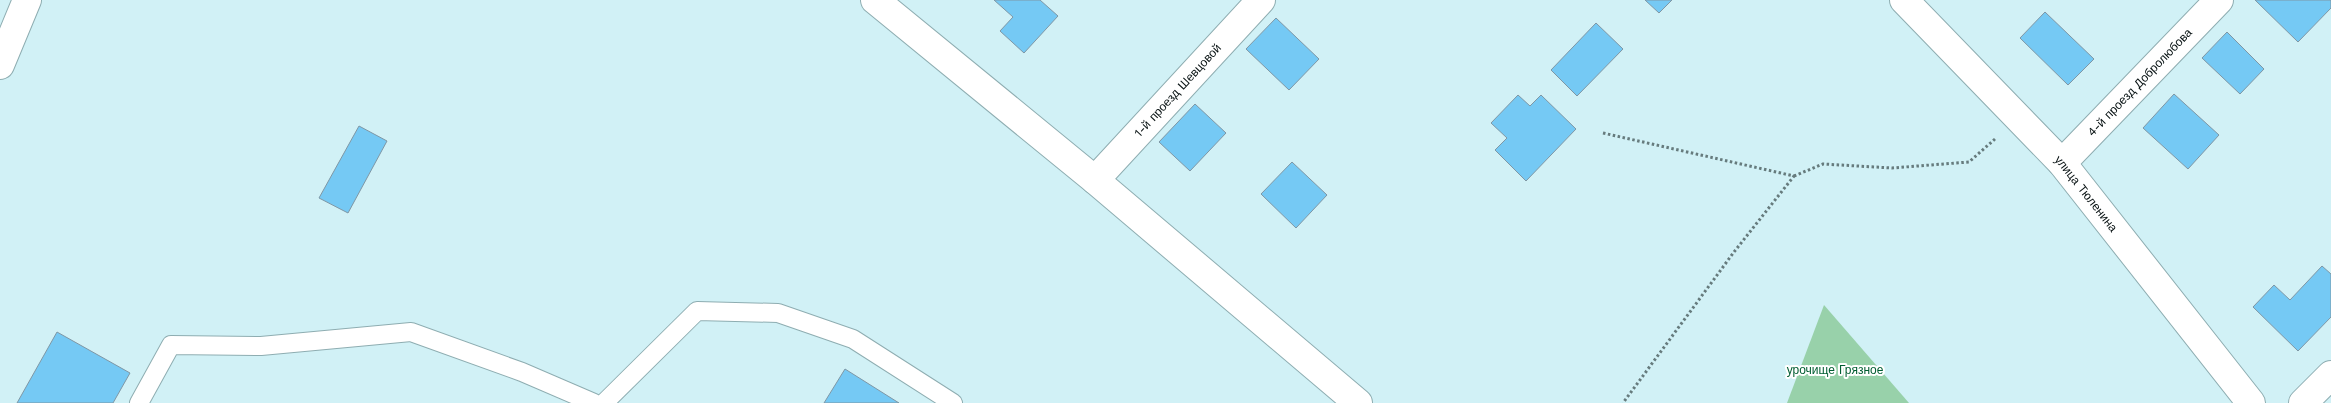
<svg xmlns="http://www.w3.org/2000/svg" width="2331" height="403" font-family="'Work Sans',sans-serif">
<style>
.green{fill:#98d1aa}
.building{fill:#75c9f4;stroke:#7f97a5}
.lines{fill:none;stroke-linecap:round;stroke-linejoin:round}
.service-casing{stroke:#8eadb1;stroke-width:20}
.minor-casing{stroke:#8eadb1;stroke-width:30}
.primary-casing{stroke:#8eadb1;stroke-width:30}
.path{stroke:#667b7d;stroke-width:3;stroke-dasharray:2.5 2.5;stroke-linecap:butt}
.service{stroke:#fff;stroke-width:18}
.minor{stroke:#fff;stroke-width:28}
.primary{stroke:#fff;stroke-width:28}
.labels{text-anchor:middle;stroke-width:4;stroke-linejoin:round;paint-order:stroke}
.street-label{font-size:12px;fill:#050f10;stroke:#fff}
.park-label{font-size:12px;fill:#005d31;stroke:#fff}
</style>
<rect width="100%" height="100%" fill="#d1f1f6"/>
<path class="green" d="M 1824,305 L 1909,403 L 1787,403 Z"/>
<g class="building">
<path d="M 994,0 L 1040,0 L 1058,16 L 1024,53 L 1000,31 L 1013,17 Z"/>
<path d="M 1645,0 L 1672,0 L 1659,13 Z"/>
<path d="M 2255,0 L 2331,0 L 2331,8 L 2298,42 Z"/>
<path d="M 2045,12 L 2094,59 L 2068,85 L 2020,38 Z"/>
<path d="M 1276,18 L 1319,59 L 1289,90 L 1246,49 Z"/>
<path d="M 1596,23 L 1623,49 L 1577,96 L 1551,70 Z"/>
<path d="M 2227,32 L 2264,69 L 2240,94 L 2202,58 Z"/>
<path d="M 2174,94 L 2219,135 L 2188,169 L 2143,128 Z"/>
<path d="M 1518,95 L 1530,106 L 1541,95 L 1576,129 L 1526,181 L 1495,150 L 1507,138 L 1491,123 Z"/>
<path d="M 1195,104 L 1226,133 L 1190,171 L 1159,142 Z"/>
<path d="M 359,126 L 387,141 L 348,213 L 319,198 Z"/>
<path d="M 1292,162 L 1327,195 L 1296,228 L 1261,194 Z"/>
<path d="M 2322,266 L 2331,274 L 2331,317 L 2298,351 L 2253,307 L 2274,285 L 2290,300 Z"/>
<path d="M 57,332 L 130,373 L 113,403 L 17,403 Z"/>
<path d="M 845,369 L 899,403 L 824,403 Z"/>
</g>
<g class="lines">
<g class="service-casing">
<g id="service">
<path d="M 139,403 L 171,345 L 261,346 L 411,332 L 522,372 L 594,403"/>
<path d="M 604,403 L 697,311 L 778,313 L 853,339 L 953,403"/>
</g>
</g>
<g class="minor-casing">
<g id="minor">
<path d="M 875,0 L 1095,180 L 1358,403"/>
<path id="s1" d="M 1904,0 L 2062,163 L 2251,403"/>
<path id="s2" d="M 2062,163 L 2219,0"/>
<path id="s3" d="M 1095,180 L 1261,0"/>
<path d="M 2303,403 L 2331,375"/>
</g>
</g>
<g class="primary-casing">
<path id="primary" d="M 0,65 L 27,0"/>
</g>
<g class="path">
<path d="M 1603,133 L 1794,176 L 1734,252 L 1623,403"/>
<path d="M 1794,176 L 1823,164 L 1892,168 L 1969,162 L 1995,139"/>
</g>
<use href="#service" class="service"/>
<use href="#minor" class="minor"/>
<use href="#primary" class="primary"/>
</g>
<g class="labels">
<g class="street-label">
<text dy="4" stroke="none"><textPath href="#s2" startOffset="112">4-й проезд Добролюбова</textPath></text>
<text dy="4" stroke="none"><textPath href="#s3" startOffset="122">1-й проезд Шевцовой</textPath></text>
<text dy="4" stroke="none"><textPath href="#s1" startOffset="266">улица Тюленина</textPath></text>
</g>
<g class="park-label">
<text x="1835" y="374">урочище Грязное</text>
</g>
</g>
</svg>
